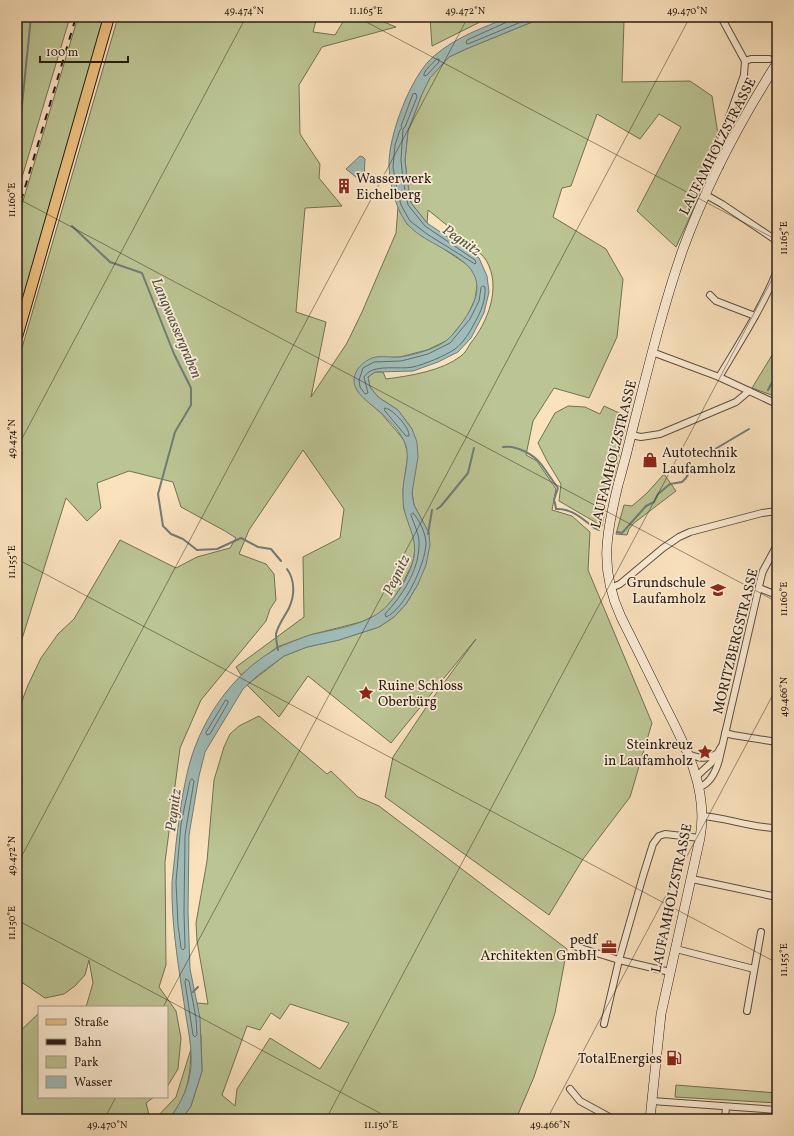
<svg xmlns="http://www.w3.org/2000/svg" width="794" height="1136" font-family="Vollkorn,serif">
<style>
.green{fill:#bbc493;stroke:#727055;fill-rule:evenodd}
.water{fill:#9fbcb8;stroke:#6f7c78}
.lines{fill:none;stroke-linecap:round;stroke-linejoin:round}
.shore{stroke:#646c68;stroke-width:1}
.stream{stroke:#6f7c78;stroke-width:2}
.minor-casing{stroke:#5c4e40;stroke-width:8}
.secondary-casing{stroke:#281d17;stroke-width:10}
.primary-casing{stroke:#281d17;stroke-width:12}
.minor{stroke:#fcecd4;stroke-width:6}
.secondary{stroke:#fcecd4;stroke-width:9}
.primary{stroke:#edc17e;stroke-width:10}
.rail{stroke:#281d17;stroke-width:2;stroke-dasharray:7 7;stroke-linecap:butt}
.ticks{fill:none;stroke:#281d17;stroke-width:1;stroke-opacity:0.45}
.labels{text-anchor:middle;stroke-width:3.5;stroke-linejoin:round;paint-order:stroke}
.street-label{font-size:14px;fill:#281d17;stroke:#fcecd4}
.poi-label{font-size:14px;fill:#281d17;stroke:#fcecd4;text-anchor:end}
.water-label{font-size:15px;font-style:italic;fill:#52554f;stroke:#fcecd4}
.neatline{fill:none;stroke:#281d17;stroke-width:1.5}
.ticks-label{font-size:10px;text-anchor:middle;fill:#281d17}
</style>
<rect width="100%" height="100%" fill="#fae2bd"/>
<filter id="stains"><feTurbulence type="fractalNoise" baseFrequency=".005" numOctaves="4"/><feColorMatrix values="0 0 0 0 .2 0 0 0 0 .09 0 0 0 0 .02 0 0 0 .5 -.17"/></filter>
<radialGradient id="worn" r=".72"><stop offset=".6" stop-color="#630" stop-opacity="0"/><stop offset="1" stop-color="#630" stop-opacity=".3"/></radialGradient>
<g class="green">
<path d="M 17,17 L 70,17 L 17,194 Z"/>
<path d="M 78,17 L 104,17 L 17,320 L 17,221 Z"/>
<path d="M 118,17 L 317,17 L 313,32 L 335,35 L 346,17 L 372,17 L 396,27 L 322,47 L 299,85 L 300,134 L 320,164 L 319,178 L 342,206 L 305,208 L 296,312 L 326,322 L 311,397 L 347,343 L 362,312 L 396,233 L 398,207 L 407,224 L 469,266 L 478,280 L 475,299 L 467,317 L 448,340 L 427,350 L 400,357 L 373,358 L 356,389 L 365,399 L 381,413 L 404,440 L 408,454 L 403,490 L 404,509 L 416,544 L 413,562 L 402,585 L 391,603 L 379,614 L 361,622 L 310,635 L 277,647 L 241,675 L 236,667 L 304,617 L 303,557 L 340,538 L 344,509 L 303,450 L 249,530 L 239,554 L 266,564 L 274,574 L 276,600 L 270,609 L 266,621 L 201,700 L 180,748 L 165,862 L 166,965 L 159,987 L 176,1011 L 181,1038 L 178,1069 L 167,1087 L 167,1007 L 86,1007 L 93,983 L 89,960 L 85,975 L 75,986 L 64,994 L 45,998 L 17,979 L 17,706 L 20,706 L 28,685 L 41,658 L 58,634 L 74,619 L 120,540 L 176,568 L 197,557 L 230,548 L 236,538 L 225,531 L 181,507 L 173,482 L 129,471 L 97,483 L 101,508 L 87,521 L 66,498 L 17,655 L 17,365 Z"/>
<path d="M 430,17 L 490,17 L 432,46 Z"/>
<path d="M 542,17 L 622,17 L 624,21 L 622,82 L 690,81 L 712,96 L 718,134 L 711,148 L 711,171 L 676,247 L 637,211 L 681,127 L 659,114 L 640,139 L 597,114 L 571,186 L 562,188 L 553,217 L 606,249 L 623,279 L 617,337 L 589,398 L 554,388 L 533,421 L 526,455 L 537,461 L 556,489 L 552,510 L 572,516 L 590,532 L 588,570 L 652,723 L 630,797 L 583,859 L 549,915 L 385,797 L 393,757 L 427,706 L 476,639 L 391,743 L 308,676 L 279,717 L 247,685 L 284,656 L 307,647 L 339,640 L 379,627 L 394,617 L 406,604 L 418,584 L 429,533 L 414,505 L 412,493 L 413,479 L 412,429 L 398,410 L 378,397 L 370,387 L 368,377 L 375,372 L 383,372 L 386,379 C 409,376 442,371 461,356 C 465,353 468,348 470,344 C 488,322 502,287 486,260 C 483,255 477,251 473,247 C 458,234 443,222 428,210 L 427,223 L 411,203 L 407,179 L 405,160 L 408,131 L 422,94 L 430,77 L 449,57 L 466,49 L 532,22 Z"/>
<path d="M 777,347 L 777,397 L 752,388 Z"/>
<path d="M 568,406 L 585,407 L 600,414 L 604,406 L 628,417 L 613,481 L 607,485 L 602,503 L 606,505 L 602,526 L 559,501 L 561,484 L 547,461 L 538,443 L 555,413 Z"/>
<path d="M 664,474 L 676,491 L 634,523 L 629,529 L 627,535 L 616,534 L 624,505 L 632,506 L 647,493 Z"/>
<path d="M 259,716 L 327,774 L 331,771 L 358,797 L 379,806 L 567,949 L 555,1013 L 534,1077 L 516,1119 L 182,1119 L 191,1106 L 202,1071 L 201,1037 L 197,1003 L 208,1004 L 197,941 L 196,923 L 207,861 L 214,780 L 224,747 L 230,734 L 239,726 ZM 290,1004 L 349,1023 L 320,1069 L 270,1038 L 237,1089 L 235,1106 L 222,1095 L 247,1026 L 260,1030 L 271,1013 L 280,1019 Z"/>
<path d="M 39,1013 L 39,1097 L 154,1097 L 146,1103 L 150,1119 L 17,1119 L 17,1034 Z"/>
<path d="M 191,1049 C 190,1079 188,1095 169,1119 L 155,1119 L 176,1097 Z"/>
<path d="M 676,1085 L 777,1093 L 777,1103 L 675,1097 Z"/>
</g>
<g class="water">
<path d="M 510,17 L 542,17 L 532,22 L 466,49 L 449,57 L 430,78 L 422,94 L 408,131 L 405,160 L 407,179 L 411,203 L 427,223 L 479,258 L 487,276 L 489,292 L 484,313 L 471,338 L 458,352 L 438,362 L 413,371 L 375,372 L 368,377 L 370,387 L 378,397 L 398,410 L 412,429 L 417,442 L 418,457 L 412,493 L 414,505 L 429,533 L 430,545 L 426,565 L 418,584 L 406,604 L 394,617 L 379,627 L 339,640 L 307,647 L 284,656 L 257,676 L 243,689 L 205,752 L 199,776 L 189,835 L 188,911 L 190,969 L 200,1018 L 202,1071 L 191,1106 L 182,1119 L 169,1119 C 179,1106 187,1091 190,1074 C 194,1051 187,1026 184,1003 C 178,964 171,921 172,882 C 173,873 174,863 175,854 C 178,823 182,792 190,762 C 203,717 233,674 274,650 C 280,646 287,644 294,641 C 300,639 307,635 314,634 C 340,628 374,624 391,601 C 401,589 411,572 414,557 C 417,537 408,527 404,509 C 403,504 403,499 403,495 C 402,476 413,455 403,439 C 398,429 388,419 380,412 C 370,403 353,393 354,379 C 355,369 363,362 372,358 C 381,355 391,358 400,357 C 414,355 436,349 447,340 C 456,333 472,310 475,299 C 489,255 424,249 405,221 C 395,206 390,184 389,166 C 388,136 411,75 434,56 C 456,37 484,27 510,17 Z"/>
<path d="M 360,156 L 363,157 L 365,159 L 364,179 L 356,177 L 346,169 Z"/>
</g>
<g class="lines">
<g class="shore">
<path d="M 510,17 L 507,22 L 467,40 L 466,43 L 468,44 L 533,17"/>
<path d="M 437,59 L 439,59 L 439,62 L 427,75 L 424,76 L 424,74 L 426,70 Z"/>
<path d="M 416,94 L 417,97 L 405,127 L 403,129 L 401,160 L 403,180 L 408,205 L 425,226 L 475,260 L 476,263 L 475,264 L 427,234 L 410,221 L 401,205 L 397,190 L 393,167 L 395,145 L 400,130 L 402,128 L 401,126 L 411,99 L 413,94 Z"/>
<path d="M 483,286 L 485,287 C 486,299 481,312 475,322 C 470,332 464,342 455,349 C 445,356 425,364 413,367 C 399,370 372,363 364,377 L 368,393 L 365,394 L 360,387 L 359,380 L 363,368 L 374,362 L 401,361 L 428,354 L 450,343 L 470,319 L 479,301 L 481,288 Z"/>
<path d="M 385,408 C 393,409 410,428 409,436 L 406,436 L 385,411 Z"/>
<path d="M 413,513 C 420,521 426,534 426,544 C 425,564 405,609 386,617 L 385,614 C 402,596 419,570 419,545 C 420,536 414,524 411,515 Z"/>
<path d="M 226,700 L 228,701 L 228,703 L 210,734 L 207,735 L 206,733 Z"/>
<path d="M 192,779 L 194,781 L 185,835 L 184,912 L 185,948 L 183,950 L 181,948 L 178,925 L 176,882 L 181,824 L 190,781 Z"/>
<path d="M 186,979 L 189,981 L 196,1018 L 197,1035 L 195,1037 L 193,1035 L 185,982 Z"/>
</g>
<g class="stream">
<path d="M 17,139 L 19,134 L 31,17"/>
<path d="M 72,226 L 110,262 L 142,273 L 174,354 L 191,388 L 191,405 L 175,432 L 158,494 L 163,526 L 171,534 L 183,539 L 197,550 L 217,549 L 241,538 L 258,547 L 271,549 L 281,561"/>
<path d="M 768,390 L 777,373"/>
<path d="M 503,447 C 516,445 533,454 541,464 C 547,472 552,480 558,488 L 554,500 L 555,503 L 556,509 C 568,508 578,515 588,523 C 592,526 594,529 599,530"/>
<path d="M 705,455 L 749,429"/>
<path d="M 437,509 L 441,506 L 468,473 L 474,448"/>
<path d="M 617,532 L 622,533 L 646,506 L 654,502 L 658,494 L 670,484 L 682,482 L 686,478 L 691,469"/>
<path d="M 428,534 L 432,510"/>
<path d="M 278,650 C 277,645 276,639 276,634 C 278,625 285,616 289,608 C 295,595 295,580 287,569"/>
<path d="M 193,992 L 198,987"/>
</g>
<g class="minor-casing">
<g id="minor">
<path d="M 721,17 L 745,61"/>
<path d="M 720,166 L 717,157 L 717,151 L 744,75 L 745,61 L 751,59 L 769,59"/>
<path d="M 706,195 L 722,204 L 777,241"/>
<path d="M 710,295 L 716,301 L 755,316"/>
<path d="M 652,352 L 719,377 L 777,404"/>
<path d="M 719,377 C 740,342 762,308 777,271"/>
<path d="M 631,435 L 641,437 L 660,434 L 736,402 L 749,391"/>
<path d="M 611,588 L 620,584 L 663,548 L 679,537 L 690,532 L 762,513 L 777,511"/>
<path d="M 759,588 L 777,595"/>
<path d="M 725,733 L 733,735 L 777,742"/>
<path d="M 688,754 C 698,758 706,760 716,754"/>
<path d="M 697,776 L 712,762 L 721,747"/>
<path d="M 700,787 C 710,783 716,771 719,760 L 761,578 L 763,571 L 777,545"/>
<path d="M 703,816 C 728,818 752,828 777,828"/>
<path d="M 692,879 L 777,897"/>
<path d="M 574,946 L 619,960 L 670,972"/>
<path d="M 676,949 L 754,969"/>
<path d="M 747,1011 L 761,932"/>
<path d="M 604,1024 L 619,960 L 643,876 L 653,844 L 659,836 L 665,834 L 700,838"/>
<path d="M 570,1089 L 580,1101 L 613,1119"/>
<path d="M 652,1101 L 777,1110"/>
<path d="M 725,1119 L 726,1107"/>
</g>
</g>
<g class="secondary-casing">
<path id="secondary" d="M 650,1119 L 661,1014 L 700,838 C 709,788 685,745 663,702 C 649,673 635,645 621,617 C 599,569 606,534 618,485 C 624,464 629,444 634,423 C 649,365 663,306 683,249 C 707,184 740,121 777,63"/>
</g>
<g class="primary-casing">
<path id="primary" d="M 17,337 L 109,17"/>
</g>
<use href="#minor" class="minor"/>
<use href="#secondary" class="secondary"/>
<use href="#primary" class="primary"/>
<path class="rail" d="M 17,214 L 76,17"/>
</g>
<path class="ticks" d="M 357,17 L 777,240M 17,31 L 24,17M 17,198 L 777,602M 17,448 L 246,17M 17,559 L 777,963M 17,865 L 468,17M 17,920 L 391,1119M 163,1007 L 690,17M 104,1119 L 116,1097M 326,1119 L 777,270M 547,1119 L 777,687M 769,1119 L 777,1104"/>
<defs>
<g id="building-bare" transform="scale(1.2)"><path d="M-4-6H4V6H1V3H-1V6H-4ZM-2.5-4.3h1.7v1.8h-1.7ZM.8-4.3h1.7v1.8H.8ZM-2.5-1h1.7V.8h-1.7ZM.8-1h1.7V.8H.8Z" fill="#8f2418" stroke="#fcecd4" stroke-width="2.5" paint-order="stroke"/></g>
<g id="shop-bare" transform="scale(1.2)"><path d="M-5-2.5h2.3a2.7 3.5 0 0 1 5.4 0H5L5.5 6h-11ZM-1.5-2.5h3a1.5 2.3 0 0 0-3 0Z" fill="#8f2418" stroke="#fcecd4" stroke-width="2.5" paint-order="stroke"/></g>
<g id="school-bare" transform="scale(1.2)"><path d="M0-5L7-2L0 1L-7-2ZM-4 1L0 2.5L4 1V4Q0 6-4 4Z" fill="#8f2418" stroke="#fcecd4" stroke-width="2.5" paint-order="stroke"/></g>
<g id="sight-bare" transform="scale(1.2)"><path d="M0-6L1.8-2.2L6-1.7L2.9 1.2L3.7 5.4L0 3.3L-3.7 5.4L-2.9 1.2L-6-1.7L-1.8-2.2Z" fill="#8f2418" stroke="#fcecd4" stroke-width="2.5" paint-order="stroke"/></g>
<g id="office-bare" transform="scale(1.2)"><path d="M-6-3h4V-5.5h4V-3h4V5H-6ZM-1-4.5V-3h2v-1.5ZM-6 0V1H6V0Z" fill="#8f2418" stroke="#fcecd4" stroke-width="2.5" paint-order="stroke"/></g>
<g id="fuel-bare" transform="scale(1.2)"><path d="M-5.5-6h7V0h2V4h1.3V-2.5L3-4.5l.8-.8L6-3V5H2.5V1h-1V6h-7ZM-4.2-4.7v3.2H.2V-4.7Z" fill="#8f2418" stroke="#fcecd4" stroke-width="2.5" paint-order="stroke"/></g>
</defs>
<g fill-rule="evenodd">
<use href="#building-bare" x="344" y="186"/>
<use href="#shop-bare" x="650" y="460"/>
<use href="#school-bare" x="718" y="590"/>
<use href="#sight-bare" x="366" y="693"/>
<use href="#sight-bare" x="705" y="752"/>
<use href="#office-bare" x="609" y="947"/>
<use href="#fuel-bare" x="674" y="1058"/>
</g>
<g class="labels">
<g class="street-label">
<text transform="translate(717 146) rotate(-63)" y="5">LAUFAMHOLZSTRASSE</text>
<text transform="translate(613 454) rotate(-76)" y="5">LAUFAMHOLZSTRASSE</text>
<text transform="translate(735 641) rotate(-76)" y="5">MORITZBERGSTRASSE</text>
<text transform="translate(671 898) rotate(-78)" y="5">LAUFAMHOLZSTRASSE</text>
</g>
<g class="poi-label">
<text x="356" y="183" text-anchor="start">Wasserwerk<tspan x="356" dy="16">Eichelberg</tspan></text>
<text x="662" y="457" text-anchor="start">Autotechnik<tspan x="662" dy="16">Laufamholz</tspan></text>
<text x="706" y="587">Grundschule<tspan x="706" dy="16">Laufamholz</tspan></text>
<text x="378" y="690" text-anchor="start">Ruine Schloss<tspan x="378" dy="16">Oberbürg</tspan></text>
<text x="693" y="749">Steinkreuz<tspan x="693" dy="16">in Laufamholz</tspan></text>
<text x="597" y="944">pedf<tspan x="597" dy="16">Architekten GmbH</tspan></text>
<text x="662" y="1063">TotalEnergies</text>
</g>
<g class="water-label">
<text transform="translate(462 240) rotate(35)" y="5">Pegnitz</text>
<text transform="translate(177 328) rotate(67)" y="5">Langwassergraben</text>
<text transform="translate(396 575) rotate(-64)" y="5">Pegnitz</text>
<text transform="translate(173 810) rotate(-82)" y="5">Pegnitz</text>
</g>
</g>
<rect width="794" height="1136" fill="none" stroke="#fae2bd" stroke-width="44"/>
<rect x="38" y="1006" width="130" height="92" fill="#fcecd4" stroke="#a79988"/>
<rect x="46" y="1019" width="20" height="6" fill="#edc17e" stroke="#a79988"/>
<text x="74" y="1026" font-size="12" fill="#281d17">Straße</text>
<rect x="46" y="1039" width="20" height="6" fill="#281d17" stroke="#a79988"/>
<text x="74" y="1046" font-size="12" fill="#281d17">Bahn</text>
<rect x="46" y="1056" width="20" height="12" fill="#bbc493" stroke="#a79988"/>
<text x="74" y="1066" font-size="12" fill="#281d17">Park</text>
<rect x="46" y="1076" width="20" height="12" fill="#9fbcb8" stroke="#a79988"/>
<text x="74" y="1086" font-size="12" fill="#281d17">Wasser</text>
<path d="M40 56v6h88v-6" fill="none" stroke="#281d17" stroke-width="2"/>
<text x="46" y="56" font-size="12" fill="#281d17" stroke="#fcecd4" stroke-width="3" paint-order="stroke">100 m</text>
<rect x="22" y="22" width="750" height="1092" class="neatline"/>
<g class="ticks-label">
<text x="244" y="14">49.474°N</text>
<text x="366" y="14">11.165°E</text>
<text x="465" y="14">49.472°N</text>
<text x="687" y="14">49.470°N</text>
<text transform="translate(11 200) rotate(-90)" y="4">11.160°E</text>
<text transform="translate(783 238) rotate(-90)" y="4">11.165°E</text>
<text transform="translate(11 439) rotate(-90)" y="4">49.474°N</text>
<text transform="translate(11 562) rotate(-90)" y="4">11.155°E</text>
<text transform="translate(783 599) rotate(-90)" y="4">11.160°E</text>
<text transform="translate(783 697) rotate(-90)" y="4">49.466°N</text>
<text transform="translate(11 856) rotate(-90)" y="4">49.472°N</text>
<text transform="translate(11 923) rotate(-90)" y="4">11.150°E</text>
<text transform="translate(783 960) rotate(-90)" y="4">11.155°E</text>
<text x="107" y="1128">49.470°N</text>
<text x="381" y="1128">11.150°E</text>
<text x="550" y="1128">49.466°N</text>
</g>
<rect width="100%" height="100%" filter="url(#stains)"/>
<rect width="100%" height="100%" fill="url(#worn)"/>
</svg>
